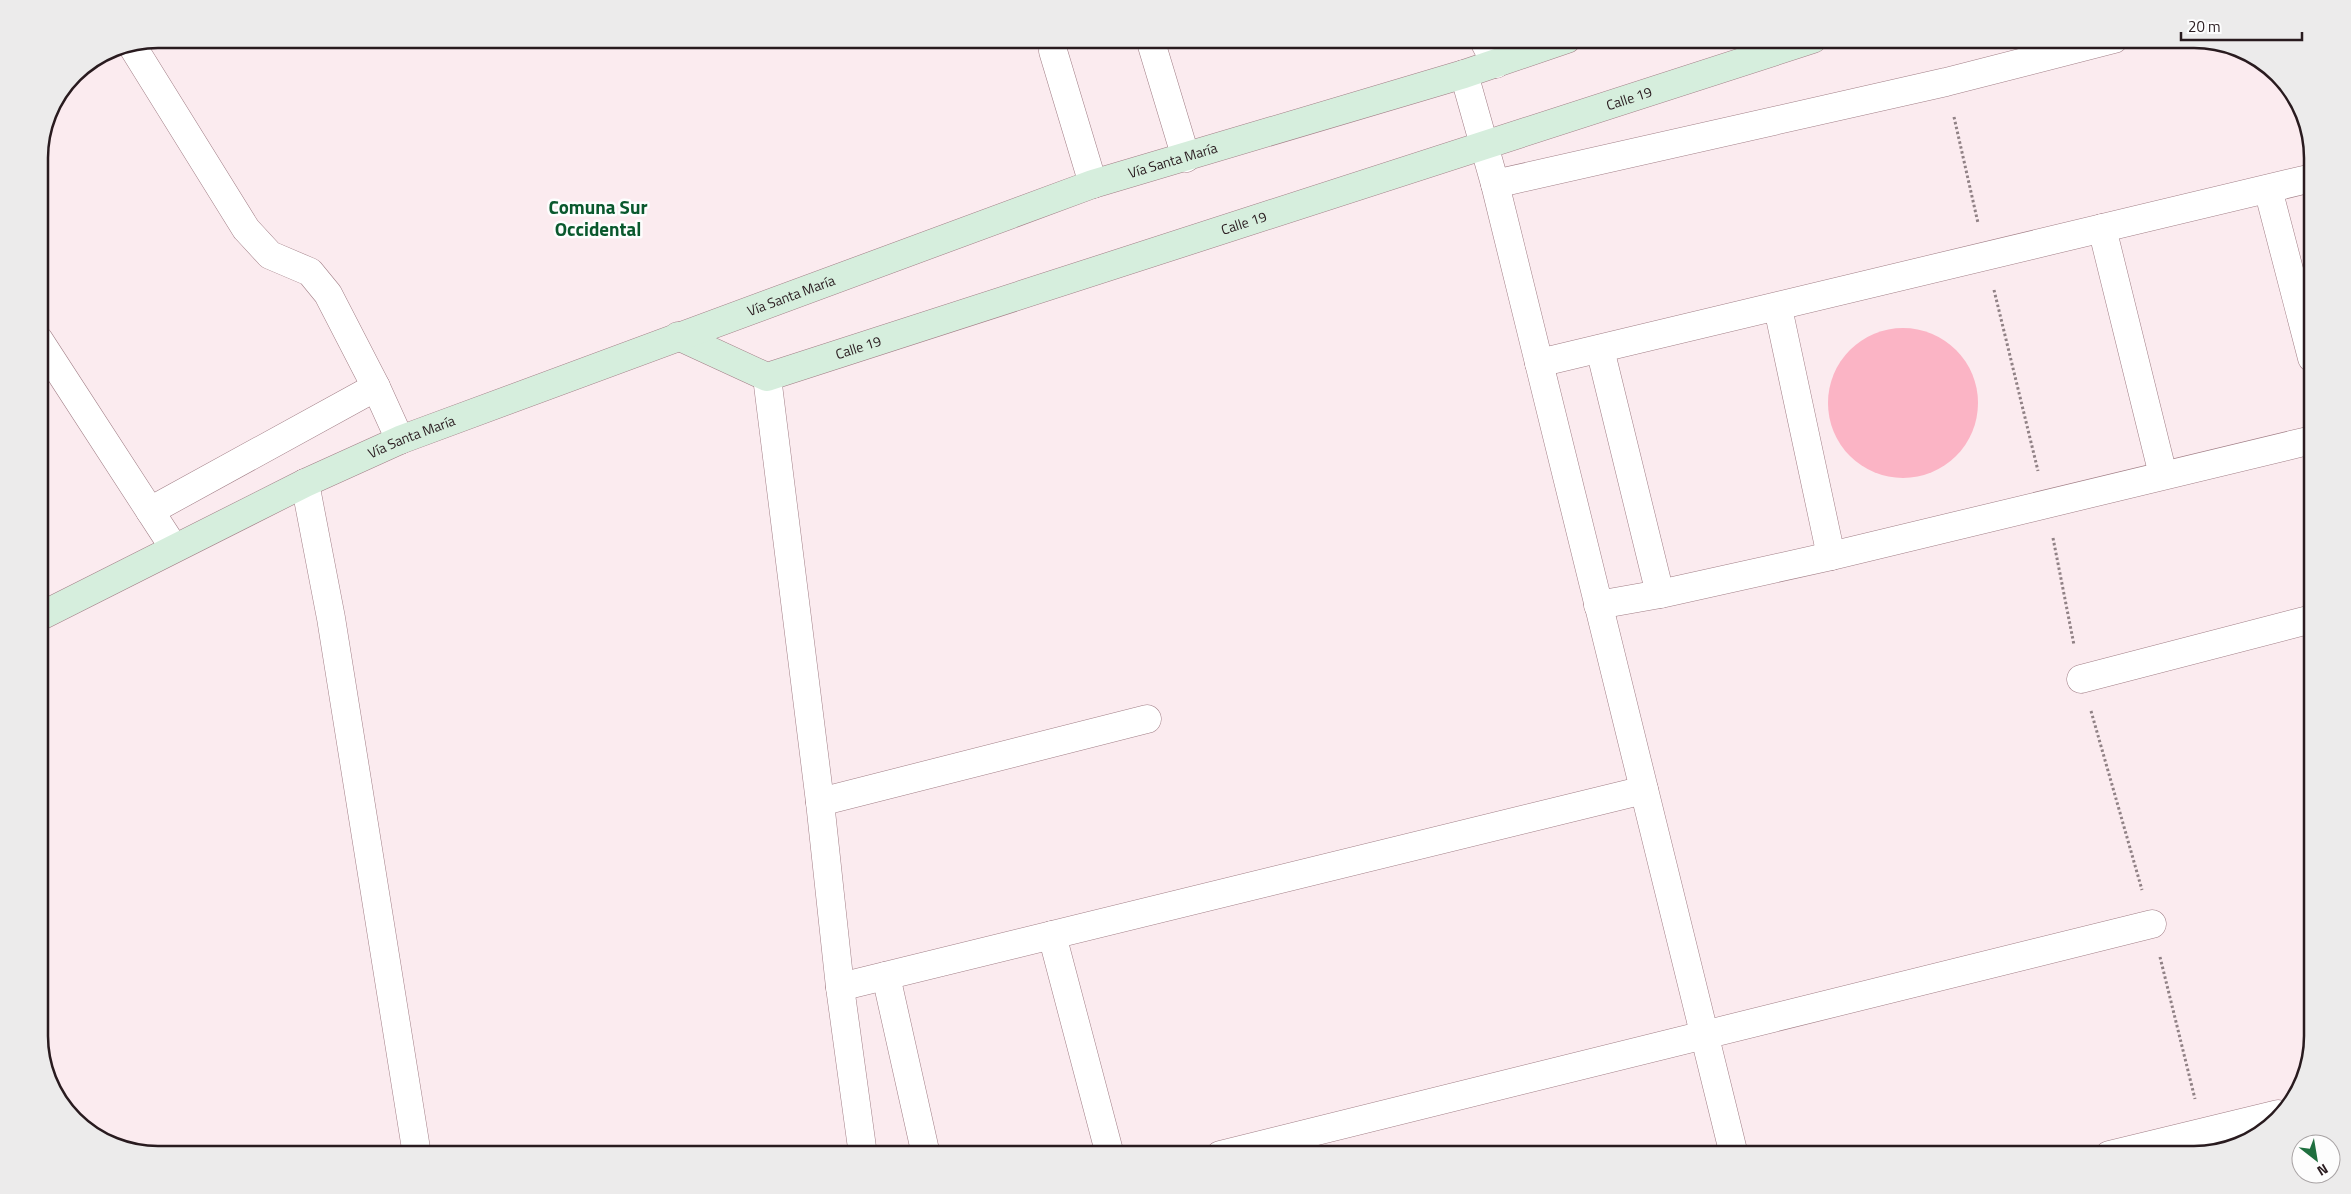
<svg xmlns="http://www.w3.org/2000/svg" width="2351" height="1194" font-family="'Titillium Web',sans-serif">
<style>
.green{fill:#fbb4c5}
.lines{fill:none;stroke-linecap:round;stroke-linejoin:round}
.minor-casing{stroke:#a17e86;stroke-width:29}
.secondary-casing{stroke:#a17e86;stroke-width:29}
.path{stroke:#908185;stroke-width:3;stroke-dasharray:2.5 2.5;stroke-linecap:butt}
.minor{stroke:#fff;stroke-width:28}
.secondary{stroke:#d6eedd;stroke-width:28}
.labels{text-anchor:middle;stroke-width:5;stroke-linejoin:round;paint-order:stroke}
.street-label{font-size:14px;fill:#291b1f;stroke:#fdfdfd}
.district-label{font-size:19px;font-weight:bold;fill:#09582d;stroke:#fdfdfd}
.rim{fill:none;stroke:#291b1f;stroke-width:2.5}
</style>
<rect width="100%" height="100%" fill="#fbebef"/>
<circle class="green" cx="1903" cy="403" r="75"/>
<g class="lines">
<g class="minor-casing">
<g id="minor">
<path d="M 1150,39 L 1186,158"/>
<path d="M 1483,39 L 1496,64"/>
<path d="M 131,44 L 246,229 L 270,255 L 310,272 L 328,294 L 376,387 L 400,440"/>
<path d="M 1053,51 L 1093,184"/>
<path d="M 1464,74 L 1495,184 L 1734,1155"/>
<path d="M 1495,184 L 1946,82 L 2114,39"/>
<path d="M 2268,189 L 2312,358"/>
<path d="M 2102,228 L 2163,475"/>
<path d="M 1778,308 L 1831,556"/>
<path d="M 39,340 L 174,548"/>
<path d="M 1600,349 L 1660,594"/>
<path d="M 1539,363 L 2312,178"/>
<path d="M 767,377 L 820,802 L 840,987 L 863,1155"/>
<path d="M 305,483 L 331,618 L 417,1155"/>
<path d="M 150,511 L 376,387"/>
<path d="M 1598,605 L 1660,594 L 1831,556 L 2312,440"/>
<path d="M 2081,679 L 2312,619"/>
<path d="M 820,802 L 1147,719"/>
<path d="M 1052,935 L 1110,1155"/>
<path d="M 886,976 L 926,1155"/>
<path d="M 840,987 L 1644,790"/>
<path d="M 1220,1155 L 2152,924"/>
<path d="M 2109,1155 L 2278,1114"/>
</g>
</g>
<g class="secondary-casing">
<g id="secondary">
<path id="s1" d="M 678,336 L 767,377 L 1813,39"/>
<path id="s2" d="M 39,617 L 305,483 L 400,440 L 1093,184 L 1464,74 L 1567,39"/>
</g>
</g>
<g class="path">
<path d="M 1954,117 L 1978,223"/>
<path d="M 1994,290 L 2038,471"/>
<path d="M 2053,538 L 2074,645"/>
<path d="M 2091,711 L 2142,890"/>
<path d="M 2160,957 L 2195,1099"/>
</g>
<use href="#minor" class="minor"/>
<use href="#secondary" class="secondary"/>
</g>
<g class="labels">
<g class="street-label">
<text dy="5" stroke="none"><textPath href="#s1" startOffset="1004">Calle 19</textPath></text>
<text dy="5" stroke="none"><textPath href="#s2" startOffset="1224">Vía Santa María</textPath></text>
<text dy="5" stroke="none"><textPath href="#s1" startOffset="599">Calle 19</textPath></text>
<text dy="5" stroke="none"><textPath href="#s2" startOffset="819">Vía Santa María</textPath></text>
<text dy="5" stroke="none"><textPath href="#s1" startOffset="194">Calle 19</textPath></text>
<text dy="5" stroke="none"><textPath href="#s2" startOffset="414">Vía Santa María</textPath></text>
</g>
<g class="district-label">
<text x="598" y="214">Comuna Sur<tspan x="598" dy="22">Occidental</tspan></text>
</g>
</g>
<path d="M0 0H2351V1194H0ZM158 48H2194A110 110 0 0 1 2304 158V1036A110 110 0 0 1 2194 1146H158A110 110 0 0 1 48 1036V158A110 110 0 0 1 158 48Z" fill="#ecebeb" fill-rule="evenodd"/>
<path class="rim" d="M158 48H2194A110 110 0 0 1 2304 158V1036A110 110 0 0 1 2194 1146H158A110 110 0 0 1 48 1036V158A110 110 0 0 1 158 48Z"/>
<g transform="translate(2316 1159) rotate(149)"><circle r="24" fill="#fdfdfd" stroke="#a8a3a4"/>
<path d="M0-4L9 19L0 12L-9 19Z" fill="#1f6f3f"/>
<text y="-8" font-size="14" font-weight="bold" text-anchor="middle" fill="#291b1f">N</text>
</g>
<path d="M2181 32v8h121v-8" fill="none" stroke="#291b1f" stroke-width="2.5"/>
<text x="2188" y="32" font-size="15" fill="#291b1f" stroke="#fdfdfd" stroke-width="4" paint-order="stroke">20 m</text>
</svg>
